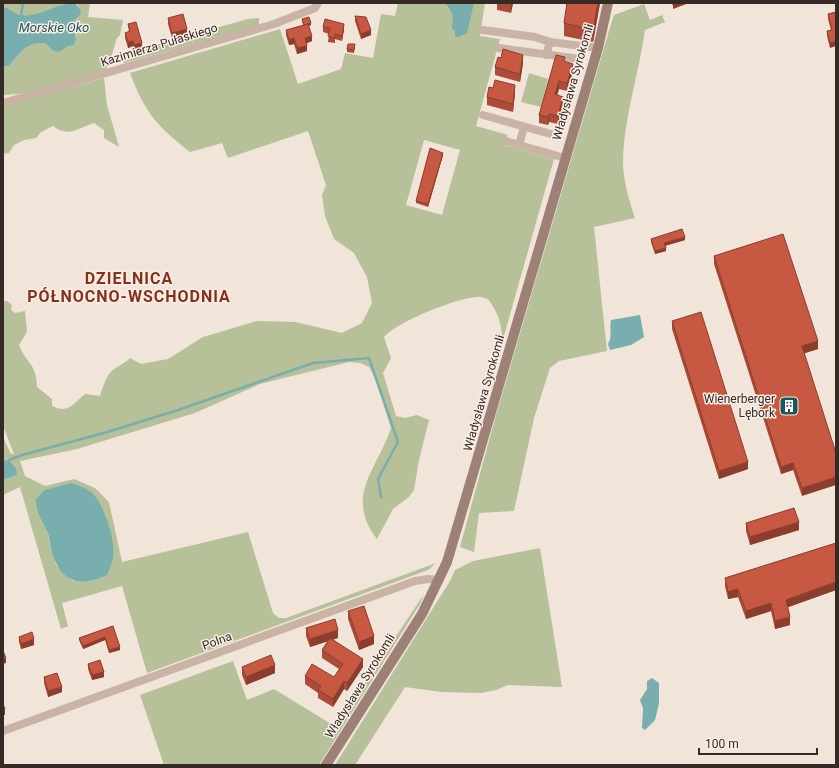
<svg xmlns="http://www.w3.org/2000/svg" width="839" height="768" font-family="Roboto,sans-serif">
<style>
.green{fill:#b6c099;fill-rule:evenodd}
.water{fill:#78aead}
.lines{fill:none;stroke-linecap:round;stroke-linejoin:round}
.stream{stroke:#78aead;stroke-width:2.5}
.street{stroke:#c9b3a5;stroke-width:8}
.secondary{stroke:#9d8176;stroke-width:10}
.wall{fill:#ab4c39}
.shaded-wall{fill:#8b3e2e}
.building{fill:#c75842;stroke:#8b3e2e}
.labels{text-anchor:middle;stroke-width:3;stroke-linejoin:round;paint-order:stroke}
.street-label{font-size:12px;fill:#352a26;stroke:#f9eee5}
.poi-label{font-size:12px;fill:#352a26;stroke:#f9eee5;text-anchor:end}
.water-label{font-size:13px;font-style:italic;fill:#1c5656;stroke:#f9eee5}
.district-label{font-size:16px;font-weight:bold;letter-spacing:1px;fill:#84301f;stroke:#f9eee5}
</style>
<rect width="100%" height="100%" fill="#f1e4d9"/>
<g class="green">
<path d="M 3,3 L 68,3 L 38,15 L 21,15 L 3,7 Z"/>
<path d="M 75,3 L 90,3 L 88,17 L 123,20 L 120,35 L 117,38 L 109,64 L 105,70 L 32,93 L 3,95 L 3,67 L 9,66 C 21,52 26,42 45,43 L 52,50 L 74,45 L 76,38 L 72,23 L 80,15 L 78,5 Z"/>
<path d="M 398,3 L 485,3 L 480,36 L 500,39 L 476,126 L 508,135 L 504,145 L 554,159 L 502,343 C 503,327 498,313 489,300 C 485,298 481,296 477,297 C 456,298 397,322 384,337 L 391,358 L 383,373 L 396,416 L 405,418 L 417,415 L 429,420 L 419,460 L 414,490 L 409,497 L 393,509 L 377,539 C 344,496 377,470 391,428 L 375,378 L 369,367 L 360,363 L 349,362 L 260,384 L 195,413 L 77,449 L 20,461 L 25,476 L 45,486 L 74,479 L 95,488 L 109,502 L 122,562 L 248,532 L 273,613 L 279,618 L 286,618 L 436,563 L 428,570 L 147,673 L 122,586 L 62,603 L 68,626 L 61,629 L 20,487 L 3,495 L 3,480 L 17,475 L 9,461 L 3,461 L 3,437 L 11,454 L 14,454 L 3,426 L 3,301 L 7,301 L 12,305 L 11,310 L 15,313 L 25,311 L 27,332 L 19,345 C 27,365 36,362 37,387 L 52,399 L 52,406 C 68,414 73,404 85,394 L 100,396 C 103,387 106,375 114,369 C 120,365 124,364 130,358 L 141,364 L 168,359 L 203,337 L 257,321 L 295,322 L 342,333 L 362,323 L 372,303 L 367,277 L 354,253 L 334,239 L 325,216 L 322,195 L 326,185 L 308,131 L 228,158 L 222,143 L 190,152 C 157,126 145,113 130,73 L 280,29 L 298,84 L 341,69 L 345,53 L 373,58 L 381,14 L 395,16 ZM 424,140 L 460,150 L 442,215 L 406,205 ZM 98,501 L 106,516 L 113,557 L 73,581 L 56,565 L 47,531 Z"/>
<path d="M 644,4 L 650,20 L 662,15 L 665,22 L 645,30 C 639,73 624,117 623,161 C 623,180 629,200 635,218 L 594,227 L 607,351 L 559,361 L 550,368 L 534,418 L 514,511 L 479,513 L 474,552 L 460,547 L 496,415 L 611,24 L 614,15 Z"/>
<path d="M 259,18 L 259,25 L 124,63 L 120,55 L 248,19 Z"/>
<path d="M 529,73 L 548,79 L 541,107 L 521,102 Z"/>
<path d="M 104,78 L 107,105 L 119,147 L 104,138 L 104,130 L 94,123 C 78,128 68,138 53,126 L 41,132 L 36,138 L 24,140 L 14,145 L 9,153 L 3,154 L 3,100 L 54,92 Z"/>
<path d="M 540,548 L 562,687 L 508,685 L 496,690 L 481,693 L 441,692 L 405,687 L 355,765 L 335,765 L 450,581 L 455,570 L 473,561 Z"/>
<path d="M 424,594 L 420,604 L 319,765 L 164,765 L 140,695 L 233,661 L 247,700 L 274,689 L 336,727 Z"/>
</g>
<g class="water">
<path d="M 75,3 L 81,10 L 80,15 L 72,23 L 76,39 L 74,45 L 66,47 L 59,52 L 52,50 L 45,43 C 26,42 21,52 9,66 L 3,67 L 3,7 C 10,8 16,15 23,15 C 43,17 55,3 75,3 Z"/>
<path d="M 445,3 L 474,3 L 467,33 L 458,37 L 455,36 L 455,31 L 452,29 C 453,15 455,15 445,3 Z"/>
<path d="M 640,315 L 644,337 L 631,345 L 610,350 L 608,344 C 613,336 609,330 611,320 Z"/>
<path d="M 9,460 L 16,469 L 17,475 L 3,480 L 3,461 Z"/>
<path d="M 71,483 C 78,485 85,487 91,492 C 104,503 116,540 113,558 C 112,563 109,570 107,575 C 80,588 60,582 52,552 C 50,545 50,538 47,531 C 42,519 36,513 36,499 L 45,490 Z"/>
<path d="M 652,678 L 659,683 L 659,703 L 655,720 L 645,730 L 642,728 L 643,708 L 640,700 L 647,689 L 647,681 Z"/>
</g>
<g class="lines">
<g class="stream">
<path d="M 21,15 L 23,3"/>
<path d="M 9,460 L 22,455 L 104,433 L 178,410 L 313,363 L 369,358 L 398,442 L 378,479 L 381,497"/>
</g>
<g class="street">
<path d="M 483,30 L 535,37 L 550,42"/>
<path d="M 499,48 L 580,59"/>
<path d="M 546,55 L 550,42 L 598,48"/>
<path d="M 3,103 L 274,24 L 315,8 L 318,3"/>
<path d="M 483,115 L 558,136"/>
<path d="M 505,141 L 565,158"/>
<path d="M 519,145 L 524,127"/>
<path d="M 3,731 L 415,581 L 428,579 L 440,580"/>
</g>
<path class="secondary" d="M 326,765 L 422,614 L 447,562 L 598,48 L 608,3"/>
</g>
<g class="wall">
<path d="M 497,3 L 513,3 L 511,13 L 497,10 Z"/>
<path d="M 567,3 L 600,3 L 593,42 L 564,36 L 564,23 Z"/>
<path d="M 836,12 L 830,48 L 827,36 L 827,31 L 831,30 L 828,19 L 828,14 Z"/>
<path d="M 355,16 L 371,35 L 361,39 L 355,21 Z"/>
<path d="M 168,18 L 187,34 L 172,38 L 168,24 Z"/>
<path d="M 302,19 L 311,25 L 309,26 L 312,41 L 306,43 L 307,51 L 297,54 L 294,44 L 289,45 L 286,35 L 286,30 L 303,25 Z"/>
<path d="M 128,24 L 142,48 L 134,50 L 133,46 L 128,48 L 125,38 L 125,33 L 129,32 Z"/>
<path d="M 323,27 L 344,29 L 342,41 L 335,39 L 335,43 L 328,42 L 329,34 L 323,32 Z"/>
<path d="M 355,47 L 354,53 L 347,52 L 347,49 Z"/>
<path d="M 501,58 L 523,63 L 520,82 L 495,75 L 495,67 Z"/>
<path d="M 565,61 L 573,71 L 567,91 L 559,89 L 557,95 L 563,105 L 558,124 L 549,122 L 548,125 L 539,123 L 539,115 Z"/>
<path d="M 515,93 L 513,112 L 487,105 L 487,97 Z"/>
<path d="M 443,155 L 428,207 L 416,203 L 416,201 Z"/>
<path d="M 651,239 L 685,240 L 665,246 L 666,251 L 655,254 L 651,242 Z"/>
<path d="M 714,256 L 818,349 L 805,353 L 802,496 L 793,470 L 781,474 L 714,264 Z"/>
<path d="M 672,321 L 748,469 L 719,479 L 672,329 Z"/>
<path d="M 746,523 L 799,530 L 750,545 L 746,531 Z"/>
<path d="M 836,543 L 836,590 L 788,607 L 790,625 L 775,629 L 771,611 L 746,619 L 738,597 L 728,599 L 725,586 L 725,578 Z"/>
<path d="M 348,611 L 374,644 L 359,650 L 348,619 Z"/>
<path d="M 113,626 L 120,650 L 109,653 L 105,640 L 83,649 L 79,640 L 79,638 Z"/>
<path d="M 306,628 L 338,638 L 333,639 L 363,667 L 347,691 L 344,689 L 333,707 L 318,698 L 318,693 L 305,684 L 305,676 L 334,677 L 339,669 L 322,658 L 322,650 L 328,641 L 310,647 L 306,636 Z"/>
<path d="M 19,637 L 34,645 L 21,649 L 19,642 Z"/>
<path d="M 88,664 L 104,677 L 92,680 L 88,669 Z"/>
<path d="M 242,667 L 275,673 L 246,685 L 242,675 Z"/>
<path d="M 44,677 L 62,692 L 48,697 L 44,683 Z"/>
</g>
<g class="shaded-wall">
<path d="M 511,3 L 513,3 L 511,13 Z"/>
<path d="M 598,3 L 600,3 L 593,42 L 593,30 Z"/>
<path d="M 679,3 L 689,3 L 673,9 L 673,5 Z"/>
<path d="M 311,23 L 311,25 L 304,27 L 304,25 Z"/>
<path d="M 344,24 L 344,29 L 342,41 L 342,36 Z"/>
<path d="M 187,29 L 187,34 L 172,38 L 172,33 Z"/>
<path d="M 371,30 L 371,35 L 361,39 L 361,34 Z"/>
<path d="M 312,36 L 312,41 L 305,44 L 305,38 Z"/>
<path d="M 294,38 L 294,44 L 289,45 L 289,40 Z"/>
<path d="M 133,41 L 133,46 L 128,48 L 128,42 Z"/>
<path d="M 836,41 L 836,46 L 830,48 L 830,43 Z"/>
<path d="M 142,43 L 142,48 L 134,50 L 134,45 Z"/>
<path d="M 307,46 L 307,51 L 297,54 L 297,48 Z"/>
<path d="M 523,55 L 523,63 L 520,82 L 520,74 Z"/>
<path d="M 573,64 L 573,71 L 567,91 L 567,83 Z"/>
<path d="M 559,81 L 559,89 L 555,102 L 555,94 Z"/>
<path d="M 515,85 L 515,93 L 513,112 L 513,104 Z"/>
<path d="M 563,97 L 563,105 L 558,124 L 558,116 Z"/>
<path d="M 549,114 L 549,122 L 548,125 L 548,117 Z"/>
<path d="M 443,153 L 443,155 L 428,207 L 428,204 Z"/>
<path d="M 685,237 L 685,240 L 664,246 L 664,243 Z"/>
<path d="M 666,248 L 666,251 L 655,254 L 655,251 Z"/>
<path d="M 818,341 L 818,349 L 802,354 L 802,346 Z"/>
<path d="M 748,462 L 748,469 L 719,479 L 719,471 Z"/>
<path d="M 793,463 L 793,470 L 781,474 L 781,467 Z"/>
<path d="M 836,477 L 836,485 L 802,496 L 802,488 Z"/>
<path d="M 799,522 L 799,530 L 750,545 L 750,537 Z"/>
<path d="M 836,582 L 836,590 L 786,608 L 786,600 Z"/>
<path d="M 738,589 L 738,597 L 728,599 L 728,592 Z"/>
<path d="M 771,603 L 771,611 L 746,619 L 746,611 Z"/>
<path d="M 790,617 L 790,625 L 775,629 L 775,621 Z"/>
<path d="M 338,630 L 338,638 L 310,647 L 310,639 Z"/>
<path d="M 374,636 L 374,644 L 359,650 L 359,642 Z"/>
<path d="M 105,637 L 105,640 L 83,649 L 83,646 Z"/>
<path d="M 34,639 L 34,645 L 21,649 L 21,644 Z"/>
<path d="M 120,647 L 120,650 L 109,653 L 109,650 Z"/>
<path d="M 6,658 L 6,663 L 3,664 L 3,659 Z"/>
<path d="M 363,659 L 363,667 L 347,691 L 347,683 Z"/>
<path d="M 275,665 L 275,673 L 246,685 L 246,677 Z"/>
<path d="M 104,672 L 104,677 L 92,680 L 92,675 Z"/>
<path d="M 344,681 L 344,689 L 333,707 L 333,699 Z"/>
<path d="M 62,687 L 62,692 L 48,697 L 48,691 Z"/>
<path d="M 5,709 L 5,715 L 3,715 L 3,710 Z"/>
</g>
<g class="building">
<path d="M 567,3 L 598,3 L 593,30 L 564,23 Z"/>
<path d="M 672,3 L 679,3 L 673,5 Z"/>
<path d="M 836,12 L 836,34 L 835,34 L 836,41 L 830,43 L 827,31 L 832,30 L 828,14 Z"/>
<path d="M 183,14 L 187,29 L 172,33 L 168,18 Z"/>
<path d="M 355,16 L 366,17 L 371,30 L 361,34 Z"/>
<path d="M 309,17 L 311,23 L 304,25 L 302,19 Z"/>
<path d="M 325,19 L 344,24 L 342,36 L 335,34 L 335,38 L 328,36 L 330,28 L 323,27 Z"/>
<path d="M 136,22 L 142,43 L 134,45 L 133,41 L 128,42 L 125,33 L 130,31 L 128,24 Z"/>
<path d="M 308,24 L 312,36 L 305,38 L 307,46 L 297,48 L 294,38 L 289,40 L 286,30 Z"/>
<path d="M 348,44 L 355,44 L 354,50 L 347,49 Z"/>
<path d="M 503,49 L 523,55 L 520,74 L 495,67 L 498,57 L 501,58 Z"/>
<path d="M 556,55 L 565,57 L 564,61 L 573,64 L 567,83 L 559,81 L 555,94 L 563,97 L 558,116 L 549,114 L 548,117 L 539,115 Z"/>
<path d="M 495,80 L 515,85 L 513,104 L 487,97 L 489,87 L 493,88 Z"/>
<path d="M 430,148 L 443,153 L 428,204 L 416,201 Z"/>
<path d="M 682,229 L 685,237 L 664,243 L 666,248 L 655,251 L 651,239 Z"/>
<path d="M 783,234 L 818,341 L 802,346 L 836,453 L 836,477 L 802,488 L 793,463 L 781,467 L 714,256 Z"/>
<path d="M 701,312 L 748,462 L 719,471 L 672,321 Z"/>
<path d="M 794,508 L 799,522 L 750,537 L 746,523 Z"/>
<path d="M 836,543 L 836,582 L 786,600 L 790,617 L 775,621 L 771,603 L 746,611 L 738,589 L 728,592 L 725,578 Z"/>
<path d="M 364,606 L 374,636 L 359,642 L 348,611 Z"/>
<path d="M 335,619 L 338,630 L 310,639 L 306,628 Z"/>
<path d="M 113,626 L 120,647 L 109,650 L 105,637 L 83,646 L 79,638 Z"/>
<path d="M 32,632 L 34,639 L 21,644 L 19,637 Z"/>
<path d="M 330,638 L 363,659 L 347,683 L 344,681 L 333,699 L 318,690 L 321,686 L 305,676 L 312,664 L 334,677 L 343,664 L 322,650 Z"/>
<path d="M 3,651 L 6,658 L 3,659 Z"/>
<path d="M 271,655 L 275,665 L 246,677 L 242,667 Z"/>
<path d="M 100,660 L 104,672 L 92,675 L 88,664 Z"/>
<path d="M 57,673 L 62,687 L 48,691 L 44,677 Z"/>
<path d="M 3,704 L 5,709 L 3,710 Z"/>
</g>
<defs>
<g id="building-square" transform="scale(1)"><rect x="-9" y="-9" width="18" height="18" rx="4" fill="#1c5656" stroke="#f9eee5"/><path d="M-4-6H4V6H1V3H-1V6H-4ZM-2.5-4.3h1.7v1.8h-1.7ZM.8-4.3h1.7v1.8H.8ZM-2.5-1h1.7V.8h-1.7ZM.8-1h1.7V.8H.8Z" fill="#fff"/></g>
</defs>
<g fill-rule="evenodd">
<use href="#building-square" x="789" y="406"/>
</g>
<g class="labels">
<g class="street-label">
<text transform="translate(159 45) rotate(-17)" y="4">Kazimierza Pułaskiego</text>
<text transform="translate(573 82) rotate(-74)" y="4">Władysława Syrokomli</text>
<text transform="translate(484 393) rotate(-74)" y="4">Władysława Syrokomli</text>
<text transform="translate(217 641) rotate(-20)" y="4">Polna</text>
<text transform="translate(360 686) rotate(-58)" y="4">Władysława Syrokomli</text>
</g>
<g class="poi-label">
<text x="775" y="403">Wienerberger<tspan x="775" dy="14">Lębork</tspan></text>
</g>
<g class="water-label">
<text x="54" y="32">Morskie Oko</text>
</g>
<g class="district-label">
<text x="129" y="284">DZIELNICA<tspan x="129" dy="18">PÓŁNOCNO-WSCHODNIA</tspan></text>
</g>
</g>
<rect width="839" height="768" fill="none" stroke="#352a26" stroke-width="8"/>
<path d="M699 748v6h118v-6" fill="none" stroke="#352a26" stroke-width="2"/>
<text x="705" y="748" font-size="12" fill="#352a26" stroke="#f9eee5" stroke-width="3" paint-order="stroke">100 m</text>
</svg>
